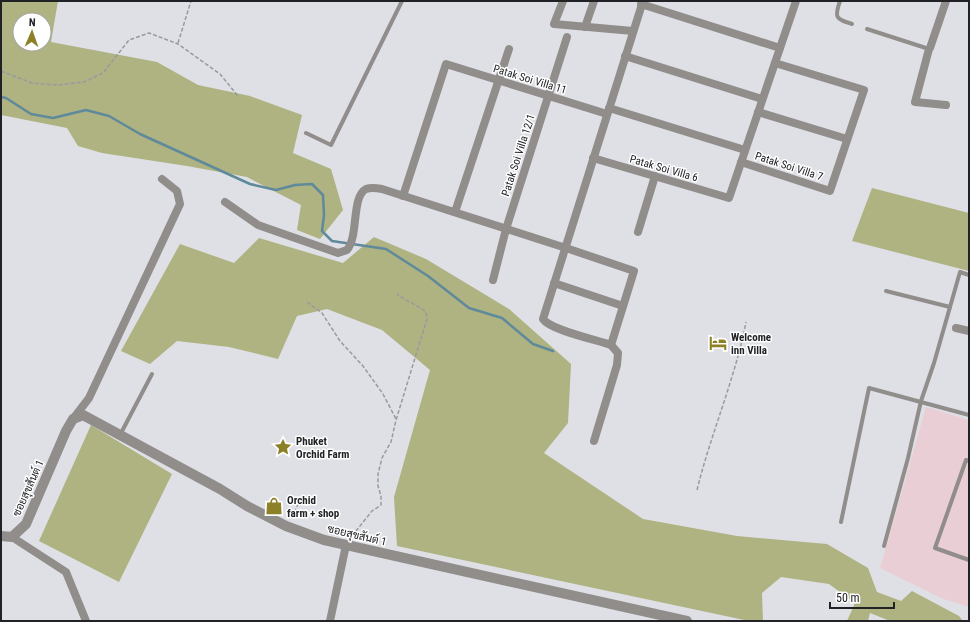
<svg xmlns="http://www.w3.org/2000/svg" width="970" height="622" font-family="'Roboto Condensed',Sarabun,sans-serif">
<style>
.education{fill:#e9cfd5}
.green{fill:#afb281;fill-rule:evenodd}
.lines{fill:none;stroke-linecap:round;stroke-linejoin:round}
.stream{stroke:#5f8a9b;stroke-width:2.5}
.path{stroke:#989a9f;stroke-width:1.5;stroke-dasharray:4 2;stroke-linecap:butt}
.service{stroke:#908d8b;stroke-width:4}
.minor{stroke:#908d8b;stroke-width:8}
.tertiary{stroke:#908d8b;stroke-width:10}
.labels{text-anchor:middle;stroke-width:3;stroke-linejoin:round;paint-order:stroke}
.street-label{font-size:11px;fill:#212225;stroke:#fff}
.poi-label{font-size:11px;font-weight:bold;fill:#212225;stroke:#fff;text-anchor:start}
</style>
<rect width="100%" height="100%" fill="#dee0e6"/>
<path class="education" d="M 926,407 L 969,420 L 969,607 L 943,599 L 880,568 Z"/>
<g class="green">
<path d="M 1,1 L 58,1 L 51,42 L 157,62 L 198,85 L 250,96 L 302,115 L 293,153 L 331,169 L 343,210 L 320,239 L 297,230 L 301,205 L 247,177 L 187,166 L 102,153 L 78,146 L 67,128 L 1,115 ZM 20,20 L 44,20 L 44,44 L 20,44 Z"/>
<path d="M 872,188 L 969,213 L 969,271 L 852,241 Z"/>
<path d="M 374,237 L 426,259 L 509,309 L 571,364 L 568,423 L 544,453 L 643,519 L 737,536 L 827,544 L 868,568 L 877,592 L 901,601 L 912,591 L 959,616 L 963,621 L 890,621 L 870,613 L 868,621 L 847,621 L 855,603 L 829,584 L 781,577 L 762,593 L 763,621 L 749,621 L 397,546 L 394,497 L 430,370 L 382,330 L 327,309 L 297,316 L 278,359 L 229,347 L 177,341 L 150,364 L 121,351 L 180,244 L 234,263 L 259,238 L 343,263 Z"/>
<path d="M 91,425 L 172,474 L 119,582 L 39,541 Z"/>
</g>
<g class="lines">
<path class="stream" d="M 1,97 L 6,98 L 31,114 L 53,118 L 86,110 L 109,116 L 140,134 L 250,184 L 276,190 L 295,185 L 312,184 L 323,195 L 324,215 L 322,231 L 332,241 L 386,249 L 428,276 L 469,308 L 502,318 L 533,344 L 553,351"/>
<g class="path">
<path d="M 178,43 L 191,1"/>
<path d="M 1,71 L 32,83 L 58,85 L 84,82 L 103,73 L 129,40 L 149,33 L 178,44 L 220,74 L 238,96"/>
<path d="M 307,302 L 322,313 L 340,341 L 363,366 L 383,394 L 396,419"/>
<path d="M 697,490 C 711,433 735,379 746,322"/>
<path d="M 292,518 L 298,504"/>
<path d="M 352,536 L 372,511 L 381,505 L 381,496 L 378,486 L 378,474 L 382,458 L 391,442 L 396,420 L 427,319 L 426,312 C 417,305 406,301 397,294"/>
</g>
<g class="service">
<path d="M 840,1 C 834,18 836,19 852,24"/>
<path d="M 867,29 L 929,49"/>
<path d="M 306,133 L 331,145 L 402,1"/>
<path d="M 886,291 L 950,307"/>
<path d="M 120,435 L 152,374"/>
<path d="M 969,461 L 966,460 L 935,548 L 969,560"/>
<path d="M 841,522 L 869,388 L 969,415"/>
<path d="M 884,546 L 908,458 L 921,401 L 934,363 L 960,272 L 969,275"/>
</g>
<g class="minor">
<path d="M 563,1 L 554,24 L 633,31"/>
<path d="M 641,4 L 780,48"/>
<path d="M 585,27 L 594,1"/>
<path d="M 625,56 L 762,99"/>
<path d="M 946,105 L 915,102 L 929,49 L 930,48 L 946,1"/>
<path d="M 609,108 L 745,150"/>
<path d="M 758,112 L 847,139"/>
<path d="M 593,158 L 729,198 L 796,1"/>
<path d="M 741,162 L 830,191 L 864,90 L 775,63"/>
<path d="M 403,196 L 446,64 L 607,114"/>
<path d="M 225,202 L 258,225 L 338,253 L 347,250 C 359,236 351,197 366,189 C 371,187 377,188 382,189 L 566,248 L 634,271 L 611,345 L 618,353 L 617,365 L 594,441"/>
<path d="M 455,212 L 509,49"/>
<path d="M 638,232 L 655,176"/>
<path d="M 493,280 L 506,229 L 567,37"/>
<path d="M 554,283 L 623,306"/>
<path d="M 956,328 L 969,331"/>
<path d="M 611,345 C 597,340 550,330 543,319 L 643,1"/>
<path d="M 73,419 L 89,398 L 180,204 L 177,191 L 162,179"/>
<path d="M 12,537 L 66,572 L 86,621"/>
<path d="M 330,621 L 346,545"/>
</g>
<path class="tertiary" d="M 1,536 L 12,537 L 26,524 L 66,431 L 73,419 L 83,415 L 220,489 L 247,506 L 286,526 L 324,540 L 687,621"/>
</g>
<defs>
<g id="hotel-bare" transform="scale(1.38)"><path d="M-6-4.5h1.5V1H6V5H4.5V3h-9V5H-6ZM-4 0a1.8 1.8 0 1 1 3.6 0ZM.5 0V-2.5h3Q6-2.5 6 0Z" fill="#8d8128" stroke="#fff" stroke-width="2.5" paint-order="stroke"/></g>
<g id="sight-bare" transform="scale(1.38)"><path d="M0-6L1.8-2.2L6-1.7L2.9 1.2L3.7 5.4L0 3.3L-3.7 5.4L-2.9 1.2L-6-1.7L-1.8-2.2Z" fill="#8d8128" stroke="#fff" stroke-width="2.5" paint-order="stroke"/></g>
<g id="shop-bare" transform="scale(1.38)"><path d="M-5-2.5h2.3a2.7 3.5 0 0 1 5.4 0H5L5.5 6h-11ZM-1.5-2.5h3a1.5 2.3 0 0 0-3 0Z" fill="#8d8128" stroke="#fff" stroke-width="2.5" paint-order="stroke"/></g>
</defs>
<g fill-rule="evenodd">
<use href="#hotel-bare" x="718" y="343"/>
<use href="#sight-bare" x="283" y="447"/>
<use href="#shop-bare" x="274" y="506"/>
</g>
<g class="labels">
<g class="street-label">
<text transform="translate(530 79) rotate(17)" y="4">Patak Soi Villa 11</text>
<text transform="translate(518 155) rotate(-72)" y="4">Patak Soi Villa 12/1</text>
<text transform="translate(789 166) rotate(18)" y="4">Patak Soi Villa 7</text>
<text transform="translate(664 168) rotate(16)" y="4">Patak Soi Villa 6</text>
<text transform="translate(28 488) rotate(-66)" y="4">ซอยสุขสันต์ 1</text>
<text transform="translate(357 535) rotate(13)" y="4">ซอยสุขสันต์ 1</text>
</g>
<g class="poi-label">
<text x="731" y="341">Welcome<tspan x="731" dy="13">inn Villa</tspan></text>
<text x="296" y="445">Phuket<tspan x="296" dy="13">Orchid Farm</tspan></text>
<text x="287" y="504">Orchid<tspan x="287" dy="13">farm + shop</tspan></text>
</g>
</g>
<rect width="970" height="622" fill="none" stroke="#212225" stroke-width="4"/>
<g transform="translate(32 32) rotate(2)"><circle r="19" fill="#ffffff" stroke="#a6a7a8"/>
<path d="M0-3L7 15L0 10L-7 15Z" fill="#8d8128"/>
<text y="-6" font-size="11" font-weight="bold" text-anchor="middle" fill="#212225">N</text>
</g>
<path d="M830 602v6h64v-6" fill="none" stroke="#212225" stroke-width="2"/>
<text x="836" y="602" font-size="12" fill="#212225" stroke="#ffffff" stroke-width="3" paint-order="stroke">50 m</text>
</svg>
